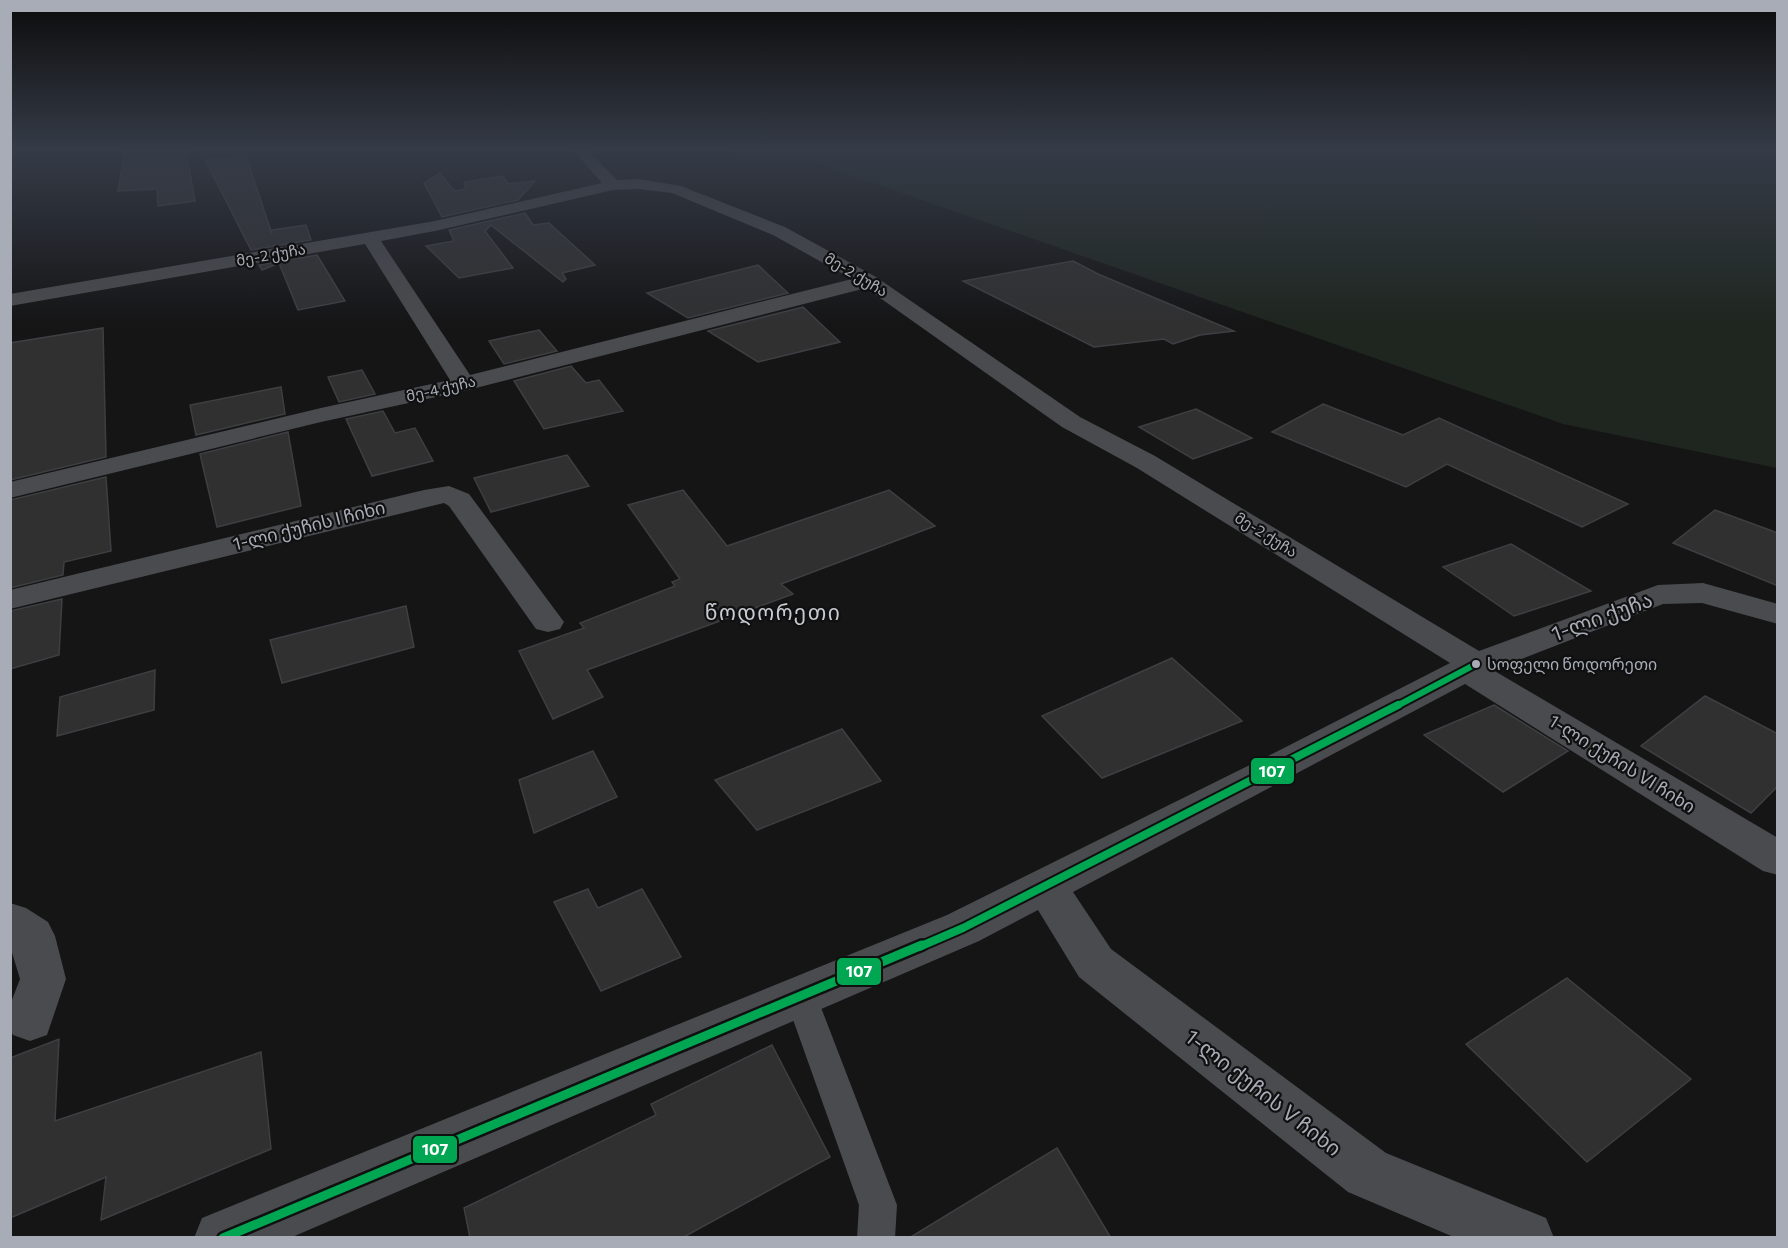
<svg xmlns="http://www.w3.org/2000/svg" width="1788" height="1248" font-family="Commissioner,'Noto Sans Georgian',sans-serif">
<style>
.green{fill:#1f2620}
.building{fill:#303031;stroke:#3e3f42;stroke-width:1.5}
.lines{fill:none;stroke-linecap:round;stroke-linejoin:round}
.service{fill:#4a4b4e;fill-rule:evenodd}
.minor{fill:#4a4b4e;fill-rule:evenodd}
.bus-1-far2-casing{stroke:#101011;stroke-width:10}
.bus-1-far1-casing{stroke:#101011;stroke-width:12}
.bus-1-casing{stroke:#101011;stroke-width:14}
.bus-1-far2{stroke:#00a651;stroke-width:6}
.bus-1-far1{stroke:#00a651;stroke-width:8}
.bus-1{stroke:#00a651;stroke-width:9}
.bus-dot{fill:#a8acb6;stroke:#101011;stroke-width:2}
.labels{text-anchor:middle;stroke-width:4.5;stroke-linejoin:round;paint-order:stroke}
.far-street-label{font-size:15px;fill:#a8acb6;stroke:#101011}
.bus-label{font-size:16px;fill:#a8acb6;stroke:#101011;text-anchor:start}
.street-label{font-size:18px;fill:#a8acb6;stroke:#101011}
.quarter-label{font-size:21px;letter-spacing:1.5px;fill:#c8cbd2;stroke:#101011}
.near-street-label{font-size:21px;fill:#a8acb6;stroke:#101011}
.line-badge{stroke:#101011;stroke-width:2}
.badge-label{font-size:16px;text-anchor:middle;font-weight:bold;fill:#fff}
</style>
<rect width="100%" height="100%" fill="#151516"/>
<path class="green" d="M 730,150 L 1777,150 L 1777,468 L 1563,424 L 802,158 L 740,158 Z"/>
<g class="building">
<path d="M 125,150 L 186,150 L 195,201 L 158,206 L 157,189 L 118,191 Z"/>
<path d="M 246,156 L 272,234 L 271,230 L 306,225 L 311,240 L 251,250 L 205,160 Z"/>
<path d="M 440,173 L 454,191 L 466,189 L 464,182 L 503,176 L 508,184 L 535,181 L 518,200 L 442,217 L 424,183 Z"/>
<path d="M 525,213 L 533,225 L 549,223 L 595,265 L 562,273 L 566,279 L 563,282 L 491,225 L 485,231 L 513,268 L 459,278 L 426,246 L 454,241 L 449,230 Z"/>
<path d="M 317,255 L 345,301 L 298,310 L 279,263 L 262,270 L 259,265 Z"/>
<path d="M 1073,261 L 1098,274 L 1234,331 L 1200,335 L 1173,344 L 1164,339 L 1094,347 L 963,281 Z"/>
<path d="M 758,265 L 788,293 L 688,318 L 647,293 Z"/>
<path d="M 803,307 L 840,342 L 758,362 L 708,331 Z"/>
<path d="M 103,328 L 106,457 L 10,480 L 10,343 Z"/>
<path d="M 539,330 L 557,351 L 504,364 L 489,341 Z"/>
<path d="M 571,366 L 586,383 L 599,380 L 623,411 L 544,429 L 514,381 Z"/>
<path d="M 362,370 L 375,394 L 339,402 L 328,377 Z"/>
<path d="M 281,387 L 285,414 L 196,435 L 190,405 Z"/>
<path d="M 1323,404 L 1403,435 L 1439,418 L 1628,504 L 1582,527 L 1447,464 L 1406,487 L 1272,432 Z"/>
<path d="M 1196,409 L 1252,438 L 1193,459 L 1139,427 Z"/>
<path d="M 383,411 L 395,433 L 415,428 L 433,461 L 372,476 L 346,419 Z"/>
<path d="M 288,432 L 301,506 L 217,527 L 200,454 Z"/>
<path d="M 567,455 L 589,486 L 491,512 L 474,478 Z"/>
<path d="M 106,477 L 111,551 L 64,562 L 63,575 L 10,588 L 10,500 Z"/>
<path d="M 683,490 L 727,546 L 889,490 L 935,526 L 781,584 L 793,594 L 587,670 L 603,697 L 553,719 L 519,651 L 584,628 L 580,623 L 675,586 L 672,582 L 680,579 L 628,505 Z"/>
<path d="M 1715,510 L 1778,533 L 1778,586 L 1673,543 Z"/>
<path d="M 1511,544 L 1591,591 L 1514,616 L 1443,567 Z"/>
<path d="M 62,599 L 59,655 L 10,669 L 10,611 Z"/>
<path d="M 406,606 L 414,647 L 282,683 L 270,640 Z"/>
<path d="M 1172,658 L 1242,721 L 1102,778 L 1042,716 Z"/>
<path d="M 155,670 L 154,710 L 57,736 L 60,697 Z"/>
<path d="M 1705,696 L 1778,734 L 1778,786 L 1751,813 L 1641,746 Z"/>
<path d="M 1494,705 L 1568,751 L 1503,792 L 1424,735 Z"/>
<path d="M 842,729 L 881,781 L 757,830 L 715,780 Z"/>
<path d="M 593,751 L 617,797 L 534,833 L 519,780 Z"/>
<path d="M 588,889 L 598,908 L 642,889 L 681,957 L 601,991 L 554,902 Z"/>
<path d="M 1567,978 L 1691,1079 L 1587,1162 L 1466,1044 Z"/>
<path d="M 59,1039 L 55,1121 L 261,1052 L 271,1149 L 101,1220 L 106,1177 L 10,1218 L 10,1058 Z"/>
<path d="M 772,1045 L 830,1157 L 682,1238 L 470,1238 L 464,1208 L 656,1115 L 651,1104 Z"/>
<path d="M 1057,1148 L 1111,1238 L 909,1238 Z"/>
</g>
<g class="lines">
<path class="service" d="M 801,983 L 812,987 L 817,997 L 897,1205 L 895,1238 L 857,1238 L 859,1205 L 785,997 L 790,987 Z"/>
<g class="minor">
<path d="M 573,150 L 588,150 L 617,180 L 639,179 L 681,186 L 785,227 L 876,277 L 1080,417 L 1155,456 L 1479,651 L 1658,585 L 1703,583 L 1778,604 L 1778,624 L 1702,603 L 1663,604 L 1493,670 L 1778,838 L 1778,875 L 1763,871 L 1465,684 L 1073,892 L 1111,949 L 1386,1153 L 1546,1218 L 1554,1238 L 1456,1238 L 1348,1192 L 1079,977 L 1038,910 L 979,941 L 290,1238 L 194,1238 L 202,1218 L 947,915 L 1280,750 L 1450,663 L 1137,468 L 1062,427 L 866,288 L 464,391 L 321,422 L 10,498 L 10,482 L 321,408 L 450,380 L 365,244 L 10,306 L 10,294 L 435,221 L 602,183 ZM 639,189 L 672,193 L 773,235 L 852,279 L 470,375 L 381,241 L 435,231 L 613,190 Z"/>
<path d="M 449,486 L 469,494 L 564,622 L 560,629 L 548,632 L 536,629 L 449,506 L 444,503 L 10,609 L 10,590 L 424,490 Z"/>
<path d="M 10,903 L 26,908 L 48,922 L 55,936 L 66,979 L 47,1035 L 30,1041 L 13,1035 L 10,1029 L 10,1005 L 20,979 L 10,946 Z"/>
</g>
<g class="bus-1-far2-casing">
<path id="bus-1-far2" d="M 1395,707 L 1476,664"/>
</g>
<g class="bus-1-far1-casing">
<path id="bus-1-far1" d="M 919,947 L 963,928 L 1398,705"/>
</g>
<g class="bus-1-casing">
<path id="bus-1" d="M 223,1238 L 922,945"/>
</g>
<use href="#bus-1-far2" class="bus-1-far2"/>
<use href="#bus-1-far1" class="bus-1-far1"/>
<use href="#bus-1" class="bus-1"/>
</g>
<linearGradient id="sky" x2="0" y2="1"><stop stop-color="#0c0c0c"/><stop offset="0.46" stop-color="#353b47"/><stop offset="1" stop-color="#353b47" stop-opacity="0"/></linearGradient>
<rect width="1788" height="324" fill="url(#sky)"/>
<circle class="bus-dot" cx="1476" cy="664" r="5"/>
<g class="labels">
<g class="far-street-label">
<text transform="translate(271 255) rotate(-10)" y="5">მე-2 ქუჩა</text>
<text transform="translate(856 275) rotate(31)" y="5">მე-2 ქუჩა</text>
<text transform="translate(441 389) rotate(-13)" y="5">მე-4 ქუჩა</text>
<text transform="translate(1266 535) rotate(32)" y="5">მე-2 ქუჩა</text>
</g>
<g class="bus-label">
<text x="1487" y="670">სოფელი წოდორეთი</text>
</g>
<g class="street-label">
<text transform="translate(309 526) rotate(-14)" y="6">1-ლი ქუჩის I ჩიხი</text>
<text transform="translate(1622 764) rotate(32)" y="6">1-ლი ქუჩის VI ჩიხი</text>
</g>
<g class="quarter-label">
<text x="773" y="620">წოდორეთი</text>
</g>
<g class="near-street-label">
<text transform="translate(1602 617) rotate(-20)" y="7">1-ლი ქუჩა</text>
<text transform="translate(1263 1093) rotate(38)" y="7">1-ლი ქუჩის V ჩიხი</text>
</g>
</g>
<g class="line-badge">
<rect x="1250" y="757" width="45" height="28" rx="6" fill="#00a651"/>
<rect x="836" y="957" width="46" height="29" rx="6" fill="#00a651"/>
<rect x="412" y="1135" width="46" height="29" rx="6" fill="#00a651"/>
</g>
<g class="badge-label">
<text x="1272" y="777">107</text>
<text x="859" y="977">107</text>
<text x="435" y="1155">107</text>
</g>
<rect width="1788" height="1248" fill="none" stroke="#a8acb6" stroke-width="24"/>
</svg>
